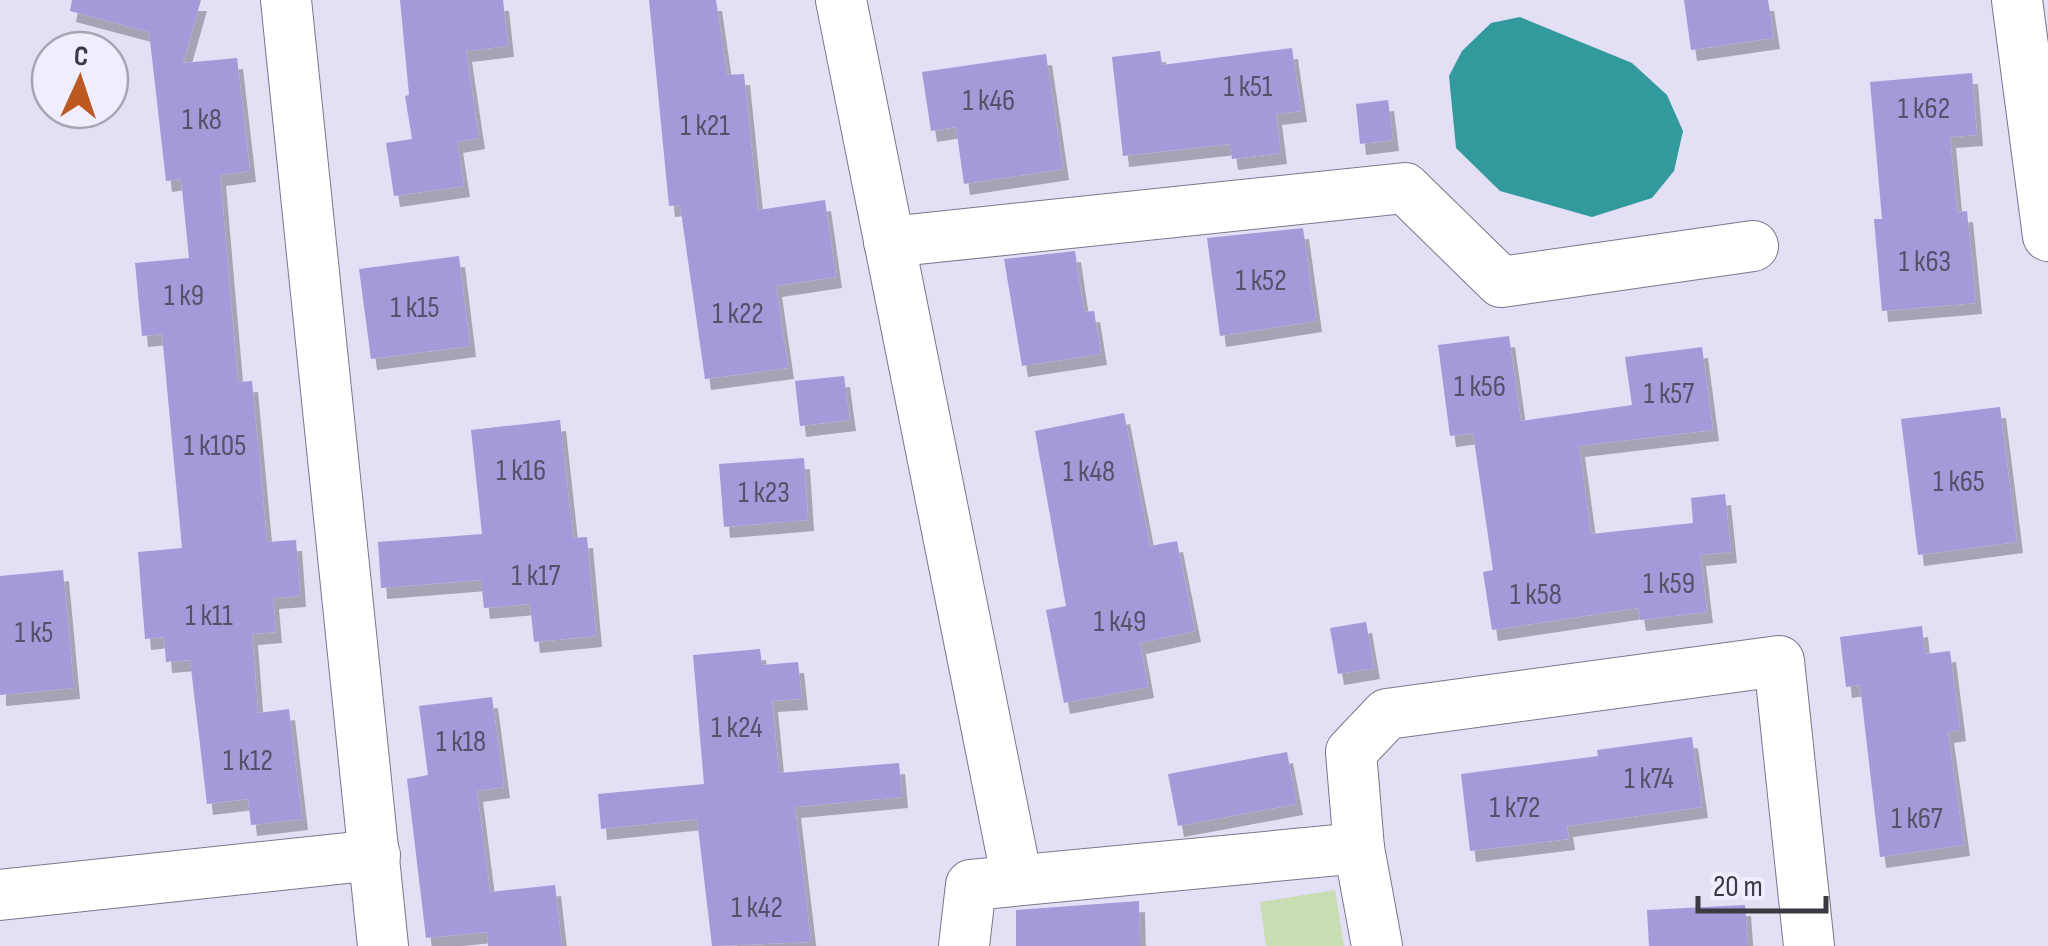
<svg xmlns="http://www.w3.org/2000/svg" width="2048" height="946" font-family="'Sofia Sans Condensed',sans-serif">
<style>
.green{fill:#c9ddb3}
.water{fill:#329a9c}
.building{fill:#a49ada;filter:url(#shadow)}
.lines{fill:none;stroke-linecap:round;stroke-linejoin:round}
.minor-casing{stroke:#7b778a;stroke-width:52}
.minor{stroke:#fff;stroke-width:50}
.labels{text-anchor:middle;stroke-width:8;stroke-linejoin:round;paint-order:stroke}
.number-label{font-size:30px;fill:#555168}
</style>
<defs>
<filter id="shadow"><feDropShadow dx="6" dy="11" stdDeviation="0" flood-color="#0004"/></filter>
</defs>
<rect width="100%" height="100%" fill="#e3dff5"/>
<path class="green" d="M 1335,890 L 1344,946 L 1266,946 L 1260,902 Z"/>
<path class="water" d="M 1520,17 L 1632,63 L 1667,95 L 1683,131 L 1674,171 L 1652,198 L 1592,217 L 1500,191 L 1456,148 L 1449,76 L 1462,51 L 1491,23 Z"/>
<g class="building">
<path d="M 72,0 L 201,0 L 183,63 L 237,58 L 250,171 L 220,175 L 238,382 L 252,381 L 267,542 L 296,540 L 300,596 L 273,598 L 276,632 L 252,634 L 258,713 L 289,709 L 302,819 L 251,825 L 248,799 L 207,804 L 190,660 L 166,662 L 164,637 L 145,639 L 138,552 L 182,548 L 162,334 L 142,336 L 135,263 L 189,258 L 181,179 L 166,181 L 149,32 L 70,11 Z"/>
<path d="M 400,0 L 503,0 L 508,46 L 466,51 L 479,138 L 457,142 L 464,186 L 394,196 L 386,143 L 412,139 L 405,96 L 409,95 Z"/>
<path d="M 649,0 L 716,0 L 727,75 L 744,74 L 758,210 L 825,200 L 836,277 L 776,286 L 788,368 L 705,379 L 680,205 L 669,206 Z"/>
<path d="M 1684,0 L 1768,0 L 1774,38 L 1691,50 Z"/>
<path d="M 1292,48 L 1301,111 L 1276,114 L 1281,153 L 1232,159 L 1230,144 L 1123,156 L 1112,57 L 1160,51 L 1162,65 Z"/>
<path d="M 1046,54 L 1063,169 L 964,184 L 956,127 L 931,131 L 922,72 Z"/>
<path d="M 1972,73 L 1977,135 L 1950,137 L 1957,212 L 1967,211 L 1976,303 L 1882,311 L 1874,219 L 1882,219 L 1870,82 Z"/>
<path d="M 1388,100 L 1393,140 L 1360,144 L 1356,104 Z"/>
<path d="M 1303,228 L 1316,321 L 1220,336 L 1207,238 Z"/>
<path d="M 1075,251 L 1084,312 L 1094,311 L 1101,354 L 1022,366 L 1004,259 Z"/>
<path d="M 459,256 L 470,346 L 371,359 L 359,269 Z"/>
<path d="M 1509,336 L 1521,421 L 1632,405 L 1625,357 L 1702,347 L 1713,430 L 1579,446 L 1591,534 L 1693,523 L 1691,498 L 1725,494 L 1731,552 L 1700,555 L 1707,612 L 1640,620 L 1638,608 L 1492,630 L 1483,572 L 1493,570 L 1473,433 L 1450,436 L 1438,345 Z"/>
<path d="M 844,376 L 850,420 L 800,426 L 795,381 Z"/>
<path d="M 2000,407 L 2017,542 L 1918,555 L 1901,419 Z"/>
<path d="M 1124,413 L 1150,546 L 1177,541 L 1195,631 L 1140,643 L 1148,687 L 1064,703 L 1046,610 L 1066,606 L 1035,431 Z"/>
<path d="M 560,420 L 573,538 L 587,537 L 596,636 L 534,642 L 530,604 L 484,608 L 481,580 L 381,588 L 378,542 L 482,534 L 471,430 Z"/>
<path d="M 804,458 L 808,520 L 724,527 L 719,464 Z"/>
<path d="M 63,570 L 74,688 L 0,695 L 0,576 Z"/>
<path d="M 1366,622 L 1374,668 L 1338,674 L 1330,628 Z"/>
<path d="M 1922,626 L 1925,654 L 1950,651 L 1960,730 L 1948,732 L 1964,845 L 1880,857 L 1860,685 L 1846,687 L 1840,637 Z"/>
<path d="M 760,649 L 762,665 L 798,662 L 802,699 L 772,701 L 779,773 L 899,763 L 902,797 L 795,807 L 811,942 L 712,946 L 697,819 L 601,829 L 598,794 L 704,784 L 693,655 Z"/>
<path d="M 492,697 L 504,787 L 477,791 L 490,892 L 555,885 L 562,946 L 488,946 L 487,932 L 426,938 L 407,779 L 428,775 L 419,706 Z"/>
<path d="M 1692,737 L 1702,807 L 1567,826 L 1569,839 L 1470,851 L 1461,774 L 1598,756 L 1597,750 Z"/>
<path d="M 1287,752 L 1297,804 L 1178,826 L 1168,774 Z"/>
<path d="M 1139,901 L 1140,946 L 1016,946 L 1016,910 Z"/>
<path d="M 1745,905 L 1748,946 L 1649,946 L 1647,910 Z"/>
</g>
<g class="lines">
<g class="minor-casing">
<g id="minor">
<path d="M 286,0 L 383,946"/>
<path d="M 841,0 L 1017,880"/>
<path d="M 2017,0 L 2048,236"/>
<path d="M 889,242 L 1405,188 L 1501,282 L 1753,246"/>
<path d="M 0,895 L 375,855"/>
<path d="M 964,946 L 971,885 L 1359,848"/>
<path d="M 1377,946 L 1359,848 L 1351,752 L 1387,714 L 1779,661 L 1809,946"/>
</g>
</g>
<use href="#minor" class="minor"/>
</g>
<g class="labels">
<g class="number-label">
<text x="1248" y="96">1 к51</text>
<text x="989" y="110">1 к46</text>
<text x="1924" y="118">1 к62</text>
<text x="202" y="129">1 к8</text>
<text x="705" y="135">1 к21</text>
<text x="1925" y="271">1 к63</text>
<text x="1261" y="290">1 к52</text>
<text x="184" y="305">1 к9</text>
<text x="415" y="317">1 к15</text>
<text x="738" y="323">1 к22</text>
<text x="1480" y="396">1 к56</text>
<text x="1669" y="403">1 к57</text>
<text x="215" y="455">1 к105</text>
<text x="521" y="480">1 к16</text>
<text x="1089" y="481">1 к48</text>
<text x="1959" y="491">1 к65</text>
<text x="764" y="502">1 к23</text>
<text x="536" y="585">1 к17</text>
<text x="1669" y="593">1 к59</text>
<text x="1536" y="604">1 к58</text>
<text x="209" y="625">1 к11</text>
<text x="1120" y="631">1 к49</text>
<text x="34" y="642">1 к5</text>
<text x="737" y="737">1 к24</text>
<text x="461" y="751">1 к18</text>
<text x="248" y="770">1 к12</text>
<text x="1649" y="788">1 к74</text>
<text x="1515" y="817">1 к72</text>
<text x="1917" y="828">1 к67</text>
<text x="757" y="917">1 к42</text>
</g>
</g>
<g transform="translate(80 80) rotate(3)"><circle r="48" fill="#f0edfe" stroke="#a8a5b3" stroke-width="2.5"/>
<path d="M0-8L18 38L0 25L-18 38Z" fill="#bc5922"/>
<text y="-15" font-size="28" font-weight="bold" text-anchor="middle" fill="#3b3942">С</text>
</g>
<path d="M1698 896v15h128v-15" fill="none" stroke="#3b3942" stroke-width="5"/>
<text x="1713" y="896" font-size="30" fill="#3b3942" stroke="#f0edfe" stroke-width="8" paint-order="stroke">20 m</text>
</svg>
